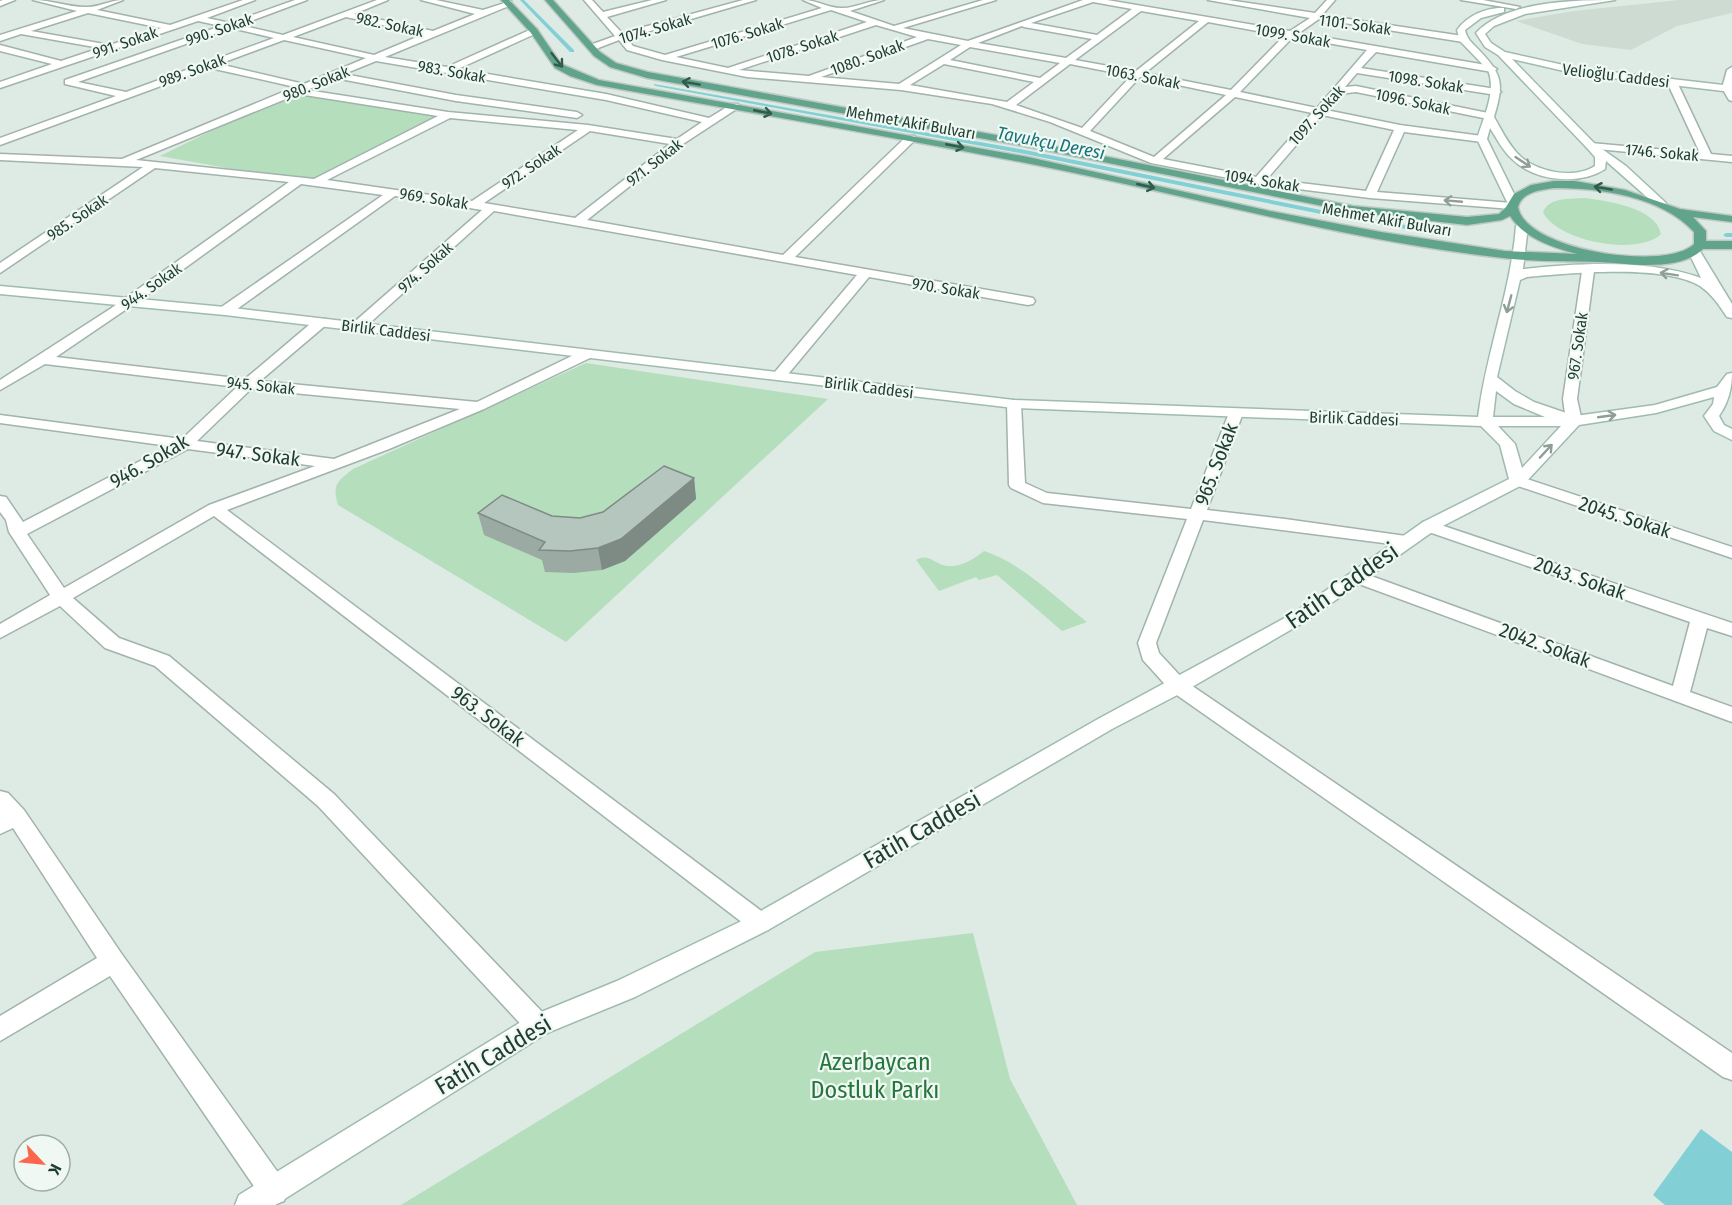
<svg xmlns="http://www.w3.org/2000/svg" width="1732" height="1205" font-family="'Fira Sans Condensed',sans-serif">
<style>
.built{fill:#cddbd3}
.green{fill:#b5debc}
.water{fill:#82d0d5}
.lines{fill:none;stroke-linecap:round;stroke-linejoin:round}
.stream{fill:#82d0d5;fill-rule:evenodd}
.street-casing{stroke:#a1b3ab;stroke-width:3}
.secondary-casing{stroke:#9fbbae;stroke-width:3}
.primary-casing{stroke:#c0c8c5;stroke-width:3}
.street{fill:#fff;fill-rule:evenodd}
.secondary{fill:#fff;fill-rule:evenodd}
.primary{fill:#60a48c;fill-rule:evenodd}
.wall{fill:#9baaa3}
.shaded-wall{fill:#7e8b84}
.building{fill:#b4c6bd;stroke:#7e8b84;stroke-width:1.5}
.oneway{stroke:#325b4c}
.oneway2{stroke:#8f9e98}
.labels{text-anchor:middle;stroke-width:4.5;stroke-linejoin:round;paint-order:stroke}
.far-street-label{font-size:16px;fill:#1f3c31;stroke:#eff8f2}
.far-water-label{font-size:18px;font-style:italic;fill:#15747b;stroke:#eff8f2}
.street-label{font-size:20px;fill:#1f3c31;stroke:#eff8f2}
.near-street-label{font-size:24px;fill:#1f3c31;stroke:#eff8f2}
.near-park-label{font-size:24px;fill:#26753d;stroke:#eff8f2}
</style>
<rect width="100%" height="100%" fill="#deebe4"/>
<path class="built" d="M 1679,0 L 1732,0 L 1732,13 L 1677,26 L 1631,50 L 1582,44 L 1516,21 L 1574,11 Z"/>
<g class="green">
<path d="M 297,89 L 447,112 L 322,185 L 160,156 Z"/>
<path d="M 1584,198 C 1606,201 1656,207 1661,234 C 1638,257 1556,241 1543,212 C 1549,197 1570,199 1584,198 Z"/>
<path d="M 586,363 L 828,399 L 566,642 L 338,505 C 332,484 337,482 353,469 Z"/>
<path d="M 984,551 C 1020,562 1057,599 1087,622 L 1062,631 L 997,575 L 979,580 L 976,577 L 939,591 L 916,560 C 929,552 936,566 948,566 C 962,567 974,559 984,551 Z"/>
<path d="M 973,933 L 1010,1079 L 1077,1205 L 401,1205 L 815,952 Z"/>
</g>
<path class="water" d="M 1701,1129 L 1732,1152 L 1732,1205 L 1665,1205 L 1653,1195 Z"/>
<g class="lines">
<g class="stream">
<path d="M 520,0 L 524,0 L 574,50 L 574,52 L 570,52 Z"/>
<path d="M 654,84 L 1020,149 L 1321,210 L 1439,231 L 1442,233 L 1439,235 L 1321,214 L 1020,153 L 656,86 L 654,85 Z"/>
<path d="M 1732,233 L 1732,237 L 1726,237 L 1723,235 L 1726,233 Z"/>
</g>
<g class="street-casing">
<g id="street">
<path d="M 3,0 L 15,0 L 0,6 L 0,1 Z"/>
<path d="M 33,0 C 51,0 68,7 85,7 C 98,8 110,0 123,0 L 97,10 L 170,25 L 243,0 L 255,0 L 207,18 L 230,23 L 295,0 L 307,0 L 240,25 L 283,35 L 377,0 L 388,0 L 354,14 L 433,31 L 475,14 L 421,0 L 436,0 L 483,10 L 511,1 L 511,5 L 385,57 L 447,67 L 534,28 L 537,29 L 537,33 L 458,69 L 606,94 L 709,118 L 732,104 L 738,104 L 738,108 L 683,144 L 587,220 L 783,255 L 907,136 L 915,136 L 915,140 L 795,257 L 1028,297 L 1033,298 L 1035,301 L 1033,304 L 1028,305 L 869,277 L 784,379 L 779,380 L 772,376 L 774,373 L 857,275 L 494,211 L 362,330 L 352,330 L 350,327 L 352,324 L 482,210 L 395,196 L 230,314 L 220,314 L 218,311 L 220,308 L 383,195 L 301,184 L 156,289 L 56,357 L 245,379 L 316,319 L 326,319 L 328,322 L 326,325 L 260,381 L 477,402 L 582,351 L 592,351 L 594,354 L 592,357 L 484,409 L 389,449 L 227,510 L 768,916 L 772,923 L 768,930 L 760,933 L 752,930 L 214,516 L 73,598 L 119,638 L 169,656 L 334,794 L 547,1017 L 550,1025 L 547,1033 L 538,1037 L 529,1033 L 318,806 L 155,666 L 105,648 L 60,606 L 0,638 L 0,624 L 50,595 L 9,532 L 6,520 L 0,512 L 0,496 L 6,497 L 23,522 L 169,446 L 0,423 L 0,415 L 182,439 L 237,387 L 45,364 L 0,390 L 0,380 L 110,309 L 289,182 L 155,168 L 0,273 L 0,263 L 143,167 L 0,160 L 0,154 L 122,159 L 295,87 L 210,68 L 0,145 L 0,138 L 116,96 L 65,84 L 65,80 L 221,26 L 198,21 L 0,88 L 0,82 L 52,64 L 0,51 L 0,45 L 61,61 L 100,48 L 21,34 L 0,41 L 0,35 L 77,11 ZM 88,13 L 161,28 L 110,45 L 31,31 ZM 346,17 L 424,34 L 374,55 L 293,37 ZM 231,28 L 274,38 L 126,92 L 78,82 ZM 284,40 L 366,58 L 304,84 L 219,64 ZM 376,61 L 606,100 L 702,122 L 677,139 L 588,125 L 448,112 L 307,90 L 335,78 L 456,101 L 577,118 L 582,115 L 577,112 L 456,95 L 344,74 ZM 298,94 L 438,116 L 314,179 L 136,160 ZM 450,118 L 578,130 L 472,201 L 327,180 ZM 590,131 L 670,144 L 575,218 L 484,203 ZM 251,389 L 460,409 L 334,459 L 197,441 ZM 188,449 L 315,466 L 209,505 L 64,588 L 27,534 Z"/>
<path d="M 584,0 L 592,0 L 603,12 L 652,0 L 666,0 L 607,17 L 622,33 L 743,0 L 756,0 L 626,38 L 633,46 L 665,55 L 822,8 L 803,0 C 817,0 828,8 841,8 C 853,9 869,0 884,0 L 850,11 L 894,26 L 983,0 L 996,0 L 903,28 L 968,41 L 1083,0 L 1107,0 L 1290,31 L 1310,18 L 1208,0 L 1228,0 L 1315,13 L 1327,0 L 1335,0 L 1322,15 L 1463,36 L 1467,39 L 1463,42 L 1319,19 L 1299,33 L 1492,66 L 1497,69 L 1492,72 L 1376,52 L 1361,68 L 1496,89 L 1501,92 L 1496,95 L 1357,73 L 1345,87 L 1356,86 L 1488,113 L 1493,116 L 1488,119 L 1356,92 L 1339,94 L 1326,110 L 1400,125 L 1482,136 L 1487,139 L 1482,142 L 1404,132 L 1377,192 L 1512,203 L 1518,206 L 1512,209 L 1370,198 L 1259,184 L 1151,163 L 1050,122 L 992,104 L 901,90 L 747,77 L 662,60 L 627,50 L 619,40 L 593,50 L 590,49 L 590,45 L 615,36 ZM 1093,2 L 1132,9 L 1097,35 L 1031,23 ZM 831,10 L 867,22 L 728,68 L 676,57 ZM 1141,11 L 1199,21 L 1136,71 L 1075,60 ZM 1208,22 L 1284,36 L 1231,90 L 1145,73 ZM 876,25 L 917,37 L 809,76 L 739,70 ZM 1022,26 L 1024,27 L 1092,39 L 1066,58 L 978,43 ZM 1293,37 L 1367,50 L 1317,108 L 1240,92 ZM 928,39 L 961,45 L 899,84 L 821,77 ZM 970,47 L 1060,63 L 1040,78 L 950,60 ZM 944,64 L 1034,82 L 1007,102 L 910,85 ZM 1070,64 L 1131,76 L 1082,128 L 1016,105 ZM 1140,77 L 1226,95 L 1154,157 L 1090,131 ZM 1235,97 L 1312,113 L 1256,177 L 1163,159 ZM 1322,115 L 1394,130 L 1366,191 L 1267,179 Z"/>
<path d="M 1461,0 L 1483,0 L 1520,7 L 1516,9 Z"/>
<path d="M 1732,67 L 1732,101 L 1729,100 L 1722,88 L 1727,70 Z"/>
<path d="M 1672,79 L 1677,82 L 1711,154 L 1732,156 L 1732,162 L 1587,148 L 1586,146 L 1591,143 L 1700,153 L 1667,82 Z"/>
<path d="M 1588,267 L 1594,271 L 1577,399 L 1582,421 L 1574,426 L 1566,421 L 1563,399 L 1582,271 Z"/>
<path d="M 1014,400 L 1021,404 L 1025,483 L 1047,493 L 1191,509 L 1229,413 L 1236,409 L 1243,413 L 1207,510 L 1285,519 L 1413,537 L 1415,541 L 1413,545 L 1407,546 L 1203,520 L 1156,643 L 1159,653 L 1185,681 L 1732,1053 L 1732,1080 L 1723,1077 L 1171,691 L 1143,660 L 1138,643 L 1187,519 L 1043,503 L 1011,488 L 1009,485 L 1007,404 Z"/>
<path d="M 1518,476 L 1732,547 L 1732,558 L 1512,484 L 1510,481 Z"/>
<path d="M 1429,521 L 1732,623 L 1732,636 L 1707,628 L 1690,692 L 1732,707 L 1732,722 L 1351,581 L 1348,577 L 1351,573 L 1363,573 L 1673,686 L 1690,622 L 1423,530 L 1421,526 L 1423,522 Z"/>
<path d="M 0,791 L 8,793 L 24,810 L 121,953 L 284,1181 L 288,1191 L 284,1201 L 274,1205 L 264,1201 L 110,976 L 0,1041 L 0,1016 L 97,958 L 13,828 L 0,834 Z"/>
</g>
</g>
<g class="secondary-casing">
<g id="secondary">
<path d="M 1615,0 L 1525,14 L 1494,26 L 1485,34 L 1491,43 L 1505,52 L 1577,68 L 1732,86 L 1732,92 L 1577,74 L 1512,59 L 1595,144 L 1626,166 L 1666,203 L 1660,206 L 1656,205 L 1606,161 L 1605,169 C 1579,186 1534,181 1512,159 C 1503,151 1497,139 1490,128 L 1487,139 L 1518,202 L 1516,204 L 1508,204 L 1477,139 C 1483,118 1497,92 1488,70 L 1460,41 L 1457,30 C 1467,16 1486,7 1504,8 L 1504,12 L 1481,18 L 1465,30 C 1467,39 1472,43 1478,49 C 1503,75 1504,83 1494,117 C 1501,129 1507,142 1517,153 C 1534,172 1573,180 1595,166 L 1595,157 L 1588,149 L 1498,55 L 1485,47 L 1476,33 C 1506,1 1574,0 1615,0 Z"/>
<path d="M 1522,222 L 1528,226 L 1523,269 C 1579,263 1648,259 1701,278 L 1688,251 L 1690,248 L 1698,248 L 1732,304 L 1732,318 L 1727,317 C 1719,305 1712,294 1700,286 C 1664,264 1569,273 1527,277 L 1520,280 L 1497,377 L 1515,391 L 1534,402 L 1575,416 L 1655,405 L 1717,387 L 1727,374 L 1732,373 C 1732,389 1728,403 1719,416 L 1724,425 L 1732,429 L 1732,440 L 1714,431 L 1704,416 L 1713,404 L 1714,397 L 1656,413 L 1579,425 L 1524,484 L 1435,530 L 1306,621 L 1185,691 L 1112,729 L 768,930 L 635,997 L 547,1033 L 275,1205 L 235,1205 L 239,1195 L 529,1017 L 617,981 L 752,916 L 1098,719 L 1294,613 L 1423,522 L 1509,479 L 1500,445 L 1481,426 L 1014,408 L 225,315 L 0,294 L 0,286 L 225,307 L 1014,400 L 1478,417 C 1486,352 1511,291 1516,226 ZM 1496,391 L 1514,404 L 1545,417 L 1493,417 ZM 1498,426 L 1561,426 L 1522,468 L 1515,444 Z"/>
</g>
</g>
<g class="primary-casing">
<path id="primary" d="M 501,0 L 509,0 L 537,29 L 561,64 L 599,80 L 1028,157 L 1270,211 L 1381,232 L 1505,251 L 1577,254 C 1552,247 1525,239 1510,216 L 1502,220 L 1467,225 L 1353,212 L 1018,145 L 647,78 L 610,67 L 594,56 L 545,0 L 553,0 L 600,52 L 616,63 L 648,72 L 1018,139 L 1353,206 L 1467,217 L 1499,214 L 1506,207 L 1514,194 L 1531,185 L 1554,181 L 1575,181 L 1625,190 L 1680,209 L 1732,216 L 1732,222 L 1693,217 L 1706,231 L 1706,241 L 1732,241 L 1732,249 L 1703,249 C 1680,272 1629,264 1600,262 C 1568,261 1535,262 1503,258 C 1342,240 1185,194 1026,163 C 883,135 740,111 597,85 L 570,76 L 555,68 L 531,33 ZM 1554,188 C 1600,188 1661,196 1694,232 L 1694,244 C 1666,272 1525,250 1518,207 C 1522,192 1540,190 1554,188 Z"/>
</g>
<use href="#street" class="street"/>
<use href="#secondary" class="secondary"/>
<use href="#primary" class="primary"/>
</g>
<path class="wall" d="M 694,478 L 696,499 L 625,561 L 602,570 L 574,573 L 545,572 L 542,560 L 484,535 L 478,513 L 580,518 L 603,512 Z"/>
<path class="shaded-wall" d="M 694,478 L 696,499 L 625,561 L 602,570 L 598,548 Z"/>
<path class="building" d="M 664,466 L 694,478 L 621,539 L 598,548 L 570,551 L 539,550 L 545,542 L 478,513 L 502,495 L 552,516 L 580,518 L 603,512 Z"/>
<defs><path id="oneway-shaft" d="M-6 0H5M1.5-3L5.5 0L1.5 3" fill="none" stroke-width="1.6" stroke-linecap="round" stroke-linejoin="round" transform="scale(1.5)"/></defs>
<g class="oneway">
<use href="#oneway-shaft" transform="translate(557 60) rotate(52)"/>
<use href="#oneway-shaft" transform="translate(691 83) rotate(-170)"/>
<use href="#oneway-shaft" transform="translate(763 112) rotate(11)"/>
<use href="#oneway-shaft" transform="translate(955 146) rotate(11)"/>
<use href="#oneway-shaft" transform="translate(1146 186) rotate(13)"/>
<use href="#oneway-shaft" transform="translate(1603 188) rotate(-170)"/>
</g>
<g class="oneway2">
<use href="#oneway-shaft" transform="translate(1523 162) rotate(34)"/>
<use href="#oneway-shaft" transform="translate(1453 201) rotate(-175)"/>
<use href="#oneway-shaft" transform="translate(1669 274) rotate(-171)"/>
<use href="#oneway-shaft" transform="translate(1509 304) rotate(105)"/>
<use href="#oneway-shaft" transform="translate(1607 416) rotate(-8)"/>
<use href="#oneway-shaft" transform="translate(1546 451) rotate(-47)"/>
</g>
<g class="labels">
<g class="far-street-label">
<text transform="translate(390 24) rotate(12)" y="6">982. Sokak</text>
<text transform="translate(1355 24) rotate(8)" y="6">1101. Sokak</text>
<text transform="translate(655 28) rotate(-16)" y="6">1074. Sokak</text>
<text transform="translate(219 29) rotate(-19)" y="6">990. Sokak</text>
<text transform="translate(747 33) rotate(-17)" y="6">1076. Sokak</text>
<text transform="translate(1293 35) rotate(10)" y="6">1099. Sokak</text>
<text transform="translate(125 42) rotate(-19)" y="6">991. Sokak</text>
<text transform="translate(802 46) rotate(-18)" y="6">1078. Sokak</text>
<text transform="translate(867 57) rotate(-20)" y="6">1080. Sokak</text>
<text transform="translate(192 70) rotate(-20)" y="6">989. Sokak</text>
<text transform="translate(452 71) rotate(10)" y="6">983. Sokak</text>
<text transform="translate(1616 75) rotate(7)" y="6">Velioğlu Caddesi</text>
<text transform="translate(1143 76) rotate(11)" y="6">1063. Sokak</text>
<text transform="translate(1426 81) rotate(9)" y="6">1098. Sokak</text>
<text transform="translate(316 83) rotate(-22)" y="6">980. Sokak</text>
<text transform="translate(1413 101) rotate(12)" y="6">1096. Sokak</text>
<text transform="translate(1316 115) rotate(-48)" y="6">1097. Sokak</text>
<text transform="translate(911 122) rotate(10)" y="6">Mehmet Akif Bulvarı</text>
<text transform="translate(1662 152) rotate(5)" y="6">1746. Sokak</text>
<text transform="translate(654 162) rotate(-38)" y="6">971. Sokak</text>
<text transform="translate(531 166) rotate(-34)" y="6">972. Sokak</text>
<text transform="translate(1262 180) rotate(9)" y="6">1094. Sokak</text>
<text transform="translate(434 198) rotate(9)" y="6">969. Sokak</text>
<text transform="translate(77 217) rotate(-34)" y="6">985. Sokak</text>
<text transform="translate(1387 219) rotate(10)" y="6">Mehmet Akif Bulvarı</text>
<text transform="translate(425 267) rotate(-42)" y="6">974. Sokak</text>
<text transform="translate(151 286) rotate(-35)" y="6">944. Sokak</text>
<text transform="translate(946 288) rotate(9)" y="6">970. Sokak</text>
<text transform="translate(386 330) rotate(7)" y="6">Birlik Caddesi</text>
<text transform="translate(1577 346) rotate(-82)" y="6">967. Sokak</text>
<text transform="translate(261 385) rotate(6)" y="6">945. Sokak</text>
<text transform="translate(869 387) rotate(7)" y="6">Birlik Caddesi</text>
<text transform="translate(1354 418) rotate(2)" y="6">Birlik Caddesi</text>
</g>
<g class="far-water-label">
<text transform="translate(1051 143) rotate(11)" y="6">Tavukçu Deresi</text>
</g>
<g class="street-label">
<text transform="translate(258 454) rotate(7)" y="7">947. Sokak</text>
<text transform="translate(149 461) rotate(-30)" y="7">946. Sokak</text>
<text transform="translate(1216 464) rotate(-69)" y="7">965. Sokak</text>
<text transform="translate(1625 517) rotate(18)" y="7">2045. Sokak</text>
<text transform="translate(1580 578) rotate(19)" y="7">2043. Sokak</text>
<text transform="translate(1545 645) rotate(20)" y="7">2042. Sokak</text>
<text transform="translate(488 716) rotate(37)" y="7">963. Sokak</text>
</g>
<g class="near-street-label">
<text transform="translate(1342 586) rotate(-35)" y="8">Fatih Caddesi</text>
<text transform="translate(922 830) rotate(-30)" y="8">Fatih Caddesi</text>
<text transform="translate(493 1055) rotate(-31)" y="8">Fatih Caddesi</text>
</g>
<g class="near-park-label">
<text x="875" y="1070">Azerbaycan<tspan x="875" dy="28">Dostluk Parkı</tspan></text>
</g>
</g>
<g transform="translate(42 1163) rotate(116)"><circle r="28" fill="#eff8f2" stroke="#9cada5" stroke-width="1.5"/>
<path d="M0-4.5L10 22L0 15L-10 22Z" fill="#fb664c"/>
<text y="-9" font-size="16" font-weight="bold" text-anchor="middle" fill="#1f3c31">K</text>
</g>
</svg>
